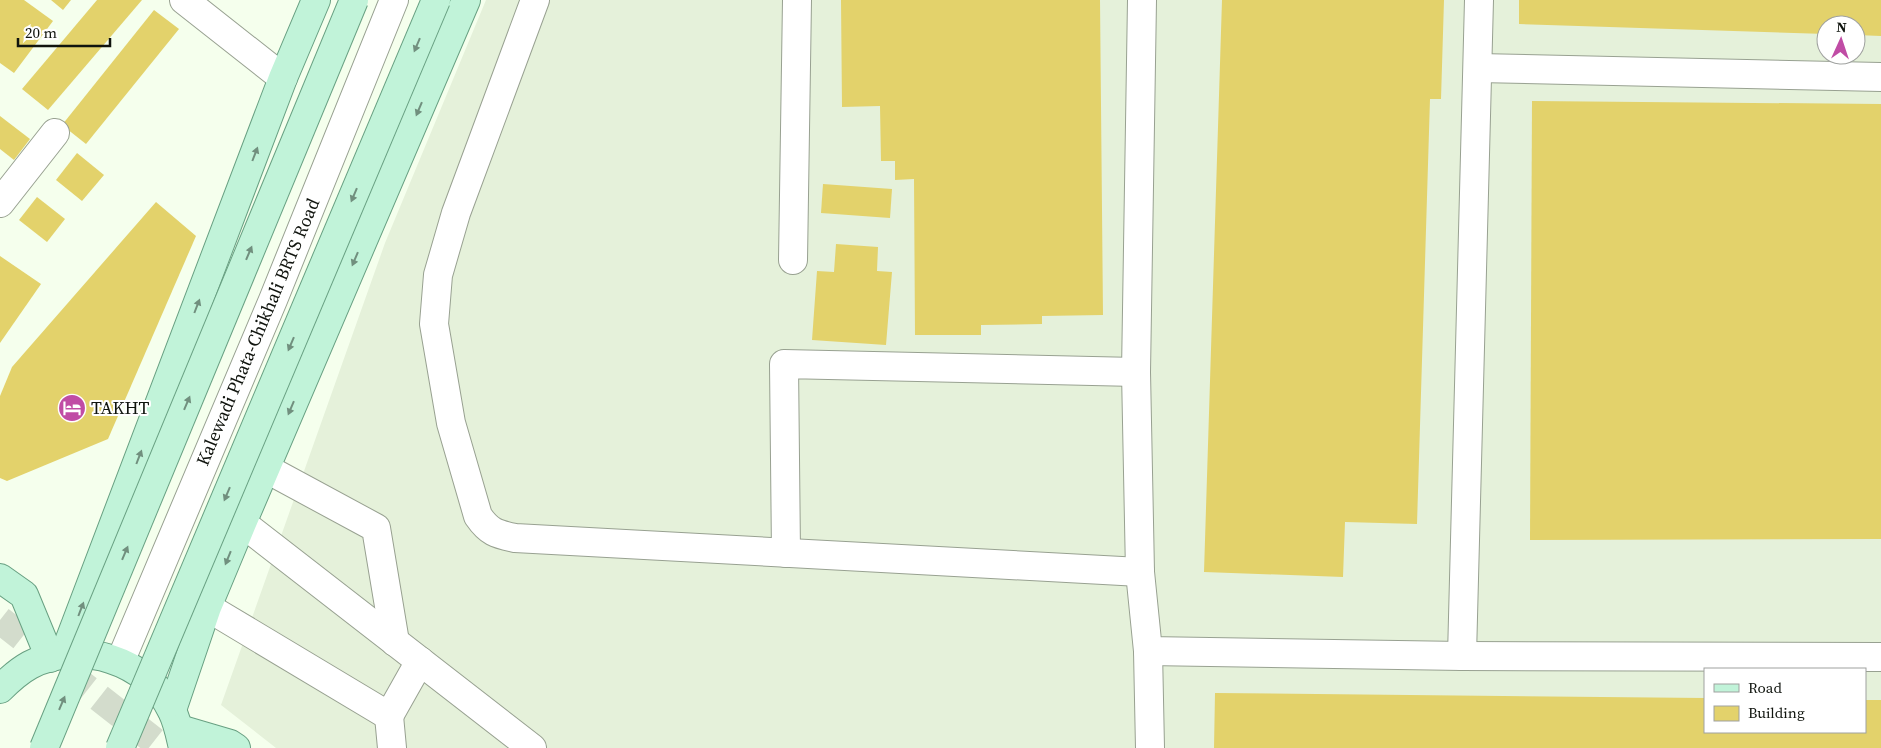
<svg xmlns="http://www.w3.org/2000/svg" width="1881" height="748" font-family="'Source Serif 4',serif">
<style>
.built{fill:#e5f1da;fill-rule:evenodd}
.building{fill:#e3d26b}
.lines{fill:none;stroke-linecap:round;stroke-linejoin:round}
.major-tunnel{stroke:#d3dccc;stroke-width:28;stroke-dasharray:28 14;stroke-linecap:butt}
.minor-casing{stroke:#98a191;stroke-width:30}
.major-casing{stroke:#68a082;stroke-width:30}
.minor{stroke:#fff;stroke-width:28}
.major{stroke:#c1f3d9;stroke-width:28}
.major-bridge-casing{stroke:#68a082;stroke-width:30;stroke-linecap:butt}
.major-bridge{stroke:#c1f3d9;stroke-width:28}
.oneway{fill:#718f7e}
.labels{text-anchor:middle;stroke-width:4;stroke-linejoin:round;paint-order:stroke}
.street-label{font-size:18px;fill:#10140e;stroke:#fff}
.poi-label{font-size:18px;fill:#10140e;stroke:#fff;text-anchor:start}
</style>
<rect width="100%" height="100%" fill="#f5ffed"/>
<path class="built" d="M 486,0 L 1881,0 L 1881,748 L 276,748 L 221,705 L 385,243 ZM 1826,25 L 1856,25 L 1856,55 L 1826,55 ZM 1705,669 L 1865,669 L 1865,732 L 1705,732 Z"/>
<g class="building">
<path d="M 0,0 L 24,0 L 53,21 L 14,73 L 0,63 Z"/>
<path d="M 51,0 L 71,0 L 63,10 Z"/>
<path d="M 97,0 L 142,0 L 48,110 L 22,89 Z"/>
<path d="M 841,0 L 1100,0 L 1103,315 L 1042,316 L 1042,324 L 981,325 L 981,335 L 915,335 L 914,179 L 895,180 L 895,161 L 881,161 L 880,106 L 842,107 Z"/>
<path d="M 1222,0 L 1444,0 L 1441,99 L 1430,99 L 1417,524 L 1345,522 L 1343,577 L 1204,572 Z"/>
<path d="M 1519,0 L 1881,0 L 1881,36 L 1856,35 L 1856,25 L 1826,25 L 1826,34 L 1519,24 Z"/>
<path d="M 154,10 L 179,29 L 86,144 L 62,125 Z"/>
<path d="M 1532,101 L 1881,104 L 1881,539 L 1530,540 Z"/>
<path d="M 0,116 L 30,139 L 14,160 L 0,149 Z"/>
<path d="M 77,153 L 104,175 L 82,201 L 56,180 Z"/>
<path d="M 823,184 L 892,189 L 890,218 L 821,213 Z"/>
<path d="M 37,197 L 65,219 L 47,242 L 19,220 Z"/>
<path d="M 156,202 L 196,236 L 108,439 L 7,481 L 0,478 L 0,396 L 12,367 Z"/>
<path d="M 836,244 L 878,247 L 877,271 L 892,272 L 886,345 L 812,340 L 817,271 L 834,272 Z"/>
<path d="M 0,256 L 41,284 L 0,343 Z"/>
<path d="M 1215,693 L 1705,698 L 1705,732 L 1865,732 L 1865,700 L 1881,700 L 1881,748 L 1214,748 Z"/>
</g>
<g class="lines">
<path class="major-tunnel" d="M 0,620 L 163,748"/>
<g class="minor-casing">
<g id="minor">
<path d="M 184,0 L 283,78"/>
<path d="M 535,0 L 456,213 L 438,275 L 434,324 L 451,423 L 478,516 C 489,532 496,534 515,538 L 1140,572"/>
<path d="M 1142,0 L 1136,372 L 1140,572 L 1148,651 L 1462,656 L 1881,657"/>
<path d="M 1478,68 L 1881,77"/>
<path d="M 0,203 L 55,133"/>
<path d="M 793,260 L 797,0"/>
<path d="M 265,468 L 376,528 L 395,642"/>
<path d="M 242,523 L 532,748"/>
<path d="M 786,553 L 784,364 L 1136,372"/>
<path d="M 207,607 L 389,716 L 420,661"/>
<path d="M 1148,651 L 1150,748"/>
<path d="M 1462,656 L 1479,0"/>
<path d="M 120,662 L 273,300 L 394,0"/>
<path d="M 389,716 L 392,748"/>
</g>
</g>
<g class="major-casing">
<g id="major">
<path d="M 0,578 L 24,595 L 50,658"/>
<path d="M 64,655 L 283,78 L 316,0"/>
<path d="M 0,689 C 9,680 19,671 30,665 C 80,639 148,660 172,711 C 178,723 180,735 183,748"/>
<path d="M 172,710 L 207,607 L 242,523 L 466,0"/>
<path d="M 179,729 L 230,744 L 236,748"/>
</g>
</g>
<use href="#minor" class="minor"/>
<use href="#major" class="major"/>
<g class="major-bridge-casing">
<g id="major-bridge">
<path d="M 44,748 L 354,0"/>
<path d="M 120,748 L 436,0"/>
</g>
</g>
<use href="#major-bridge" class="major-bridge"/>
</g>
<defs><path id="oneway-solid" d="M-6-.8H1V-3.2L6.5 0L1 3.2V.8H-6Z" transform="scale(1.25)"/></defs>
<g class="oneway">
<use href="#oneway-solid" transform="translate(417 45) rotate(113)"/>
<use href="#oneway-solid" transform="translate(419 109) rotate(113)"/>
<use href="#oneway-solid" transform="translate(255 154) rotate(-69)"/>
<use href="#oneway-solid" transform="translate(354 195) rotate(113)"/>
<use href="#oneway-solid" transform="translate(249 253) rotate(-67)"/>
<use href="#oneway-solid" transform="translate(355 259) rotate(113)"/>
<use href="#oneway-solid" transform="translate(197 306) rotate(-69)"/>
<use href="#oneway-solid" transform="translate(291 344) rotate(113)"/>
<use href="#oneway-solid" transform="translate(187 403) rotate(-67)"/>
<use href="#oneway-solid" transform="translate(291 408) rotate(113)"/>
<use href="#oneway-solid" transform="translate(139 457) rotate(-69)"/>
<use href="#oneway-solid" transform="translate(227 494) rotate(113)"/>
<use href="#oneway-solid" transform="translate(125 553) rotate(-67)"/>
<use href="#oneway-solid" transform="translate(228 558) rotate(112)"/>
<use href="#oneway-solid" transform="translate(81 609) rotate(-69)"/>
<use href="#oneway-solid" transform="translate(62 703) rotate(-67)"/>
</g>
<defs>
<g id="hotel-disc" transform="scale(1.4375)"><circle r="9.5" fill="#c04ca5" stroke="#fff"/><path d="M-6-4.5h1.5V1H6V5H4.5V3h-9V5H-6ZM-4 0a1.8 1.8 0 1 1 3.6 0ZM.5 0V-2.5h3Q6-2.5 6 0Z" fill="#fff"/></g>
</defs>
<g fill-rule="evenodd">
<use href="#hotel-disc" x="72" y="408"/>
</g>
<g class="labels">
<g class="street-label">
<text transform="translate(258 332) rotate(-67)" y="6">Kalewadi Phata-Chikhali BRTS Road</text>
</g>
<g class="poi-label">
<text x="91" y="414">TAKHT</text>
</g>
</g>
<rect x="1704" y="668" width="162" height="65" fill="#ffffff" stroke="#9fa19f"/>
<rect x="1714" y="684" width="25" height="8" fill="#c1f3d9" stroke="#9fa19f"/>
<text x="1748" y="693" font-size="15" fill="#10140e">Road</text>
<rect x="1714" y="706" width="25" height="15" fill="#e3d26b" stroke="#9fa19f"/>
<text x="1748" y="718" font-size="15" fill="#10140e">Building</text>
<g transform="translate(1841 40) rotate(3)"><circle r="24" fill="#ffffff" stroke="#9fa19f"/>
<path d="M0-4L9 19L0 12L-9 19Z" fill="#c04ca5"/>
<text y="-8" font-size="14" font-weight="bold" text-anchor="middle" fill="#10140e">N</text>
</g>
<path d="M18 38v8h92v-8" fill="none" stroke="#10140e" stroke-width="2.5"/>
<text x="25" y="38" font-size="15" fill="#10140e" stroke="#ffffff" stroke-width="4" paint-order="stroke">20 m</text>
</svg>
